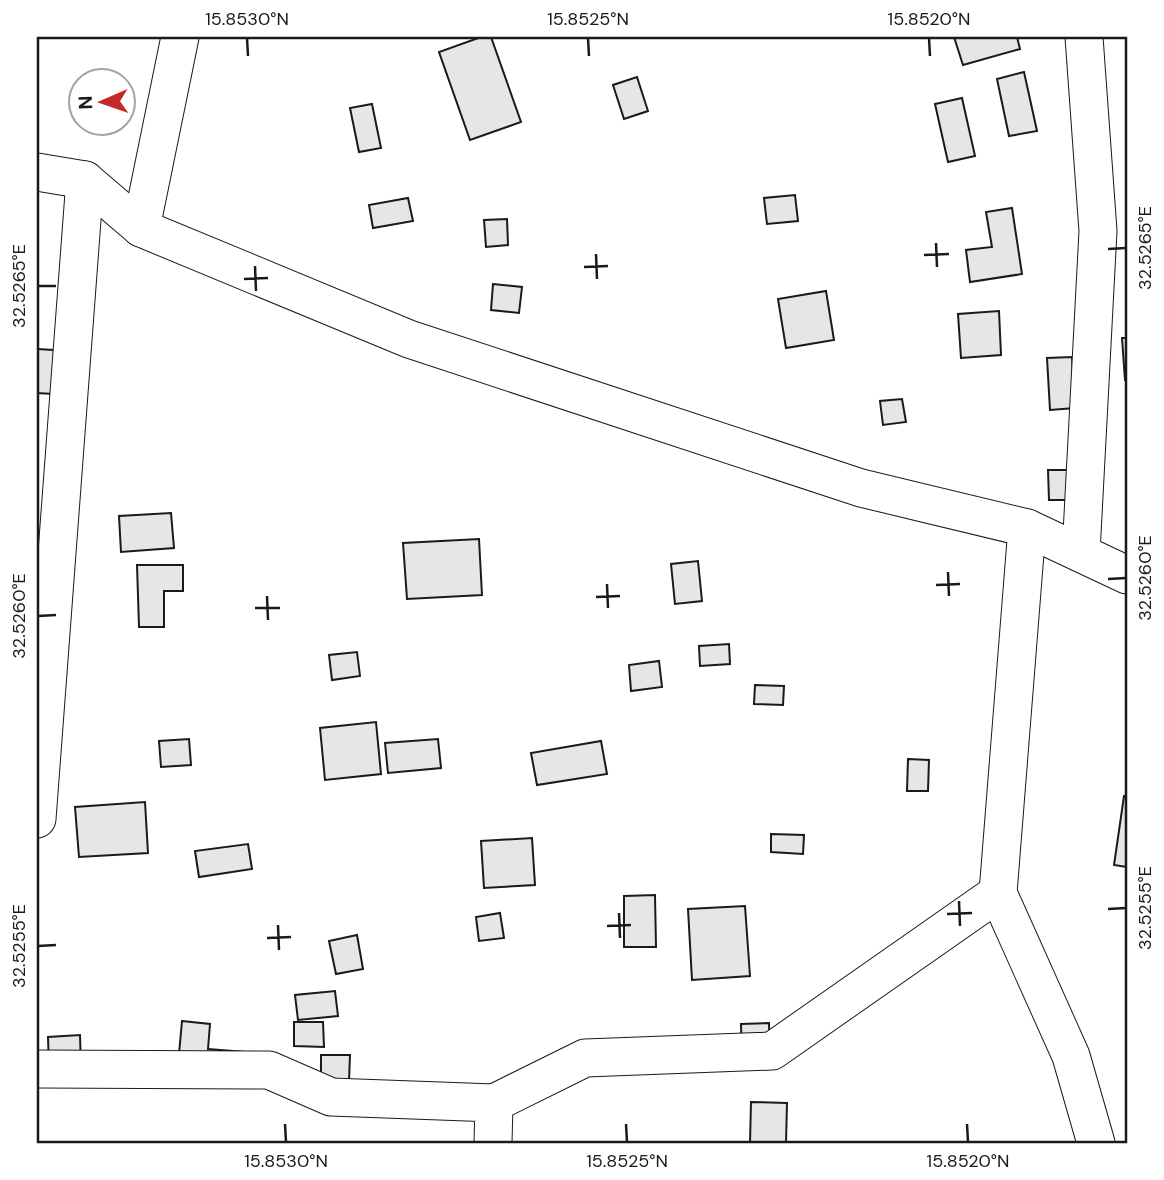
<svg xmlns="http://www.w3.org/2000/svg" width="1164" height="1180" font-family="'DM Sans',sans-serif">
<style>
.building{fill:#e6e6e6;stroke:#1a1a1a;stroke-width:2}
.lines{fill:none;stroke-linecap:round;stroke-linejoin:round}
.minor-casing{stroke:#1a1a1a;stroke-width:39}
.minor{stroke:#fff;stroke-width:37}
.ticks{fill:none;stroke:#1a1a1a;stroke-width:2.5}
.neatline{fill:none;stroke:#1a1a1a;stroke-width:2.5}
.ticks-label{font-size:18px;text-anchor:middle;fill:#1a1a1a}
</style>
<rect width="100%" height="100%" fill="#fff"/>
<g class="building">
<path d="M 481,37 L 491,37 L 521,122 L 470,140 L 439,52 Z"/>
<path d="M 954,37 L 1017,37 L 1020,49 L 963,65 Z"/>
<path d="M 1024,72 L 1037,131 L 1009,136 L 997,79 Z"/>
<path d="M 637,77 L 648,111 L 624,119 L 613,85 Z"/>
<path d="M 962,98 L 975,156 L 948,162 L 935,104 Z"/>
<path d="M 372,104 L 381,148 L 359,152 L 350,108 Z"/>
<path d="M 795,195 L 798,221 L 767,224 L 764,198 Z"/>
<path d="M 408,198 L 413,221 L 373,228 L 369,205 Z"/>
<path d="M 1012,208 L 1022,274 L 970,282 L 966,250 L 992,247 L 986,212 Z"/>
<path d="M 507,219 L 508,245 L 486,247 L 484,220 Z"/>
<path d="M 493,284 L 522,287 L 519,313 L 491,310 Z"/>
<path d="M 826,291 L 834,340 L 786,348 L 778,299 Z"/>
<path d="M 999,311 L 1001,355 L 961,358 L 958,314 Z"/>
<path d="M 1122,338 L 1127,338 L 1127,380 L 1125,380 Z"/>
<path d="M 37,349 L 54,350 L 53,394 L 37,393 Z"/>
<path d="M 1072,357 L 1075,408 L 1050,410 L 1047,358 Z"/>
<path d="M 902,399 L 906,422 L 883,425 L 880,401 Z"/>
<path d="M 1048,470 L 1087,470 L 1088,500 L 1049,500 Z"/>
<path d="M 171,513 L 174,548 L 121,552 L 119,516 Z"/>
<path d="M 479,539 L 482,595 L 407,599 L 403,543 Z"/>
<path d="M 698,561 L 702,601 L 675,604 L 671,564 Z"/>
<path d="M 137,565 L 183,565 L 183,591 L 164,591 L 164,627 L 139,627 Z"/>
<path d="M 729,644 L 730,664 L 700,666 L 699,646 Z"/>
<path d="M 357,652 L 360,676 L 332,680 L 329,655 Z"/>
<path d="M 659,661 L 662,687 L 631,691 L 629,665 Z"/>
<path d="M 755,685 L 784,686 L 783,705 L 754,704 Z"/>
<path d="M 376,722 L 381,774 L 325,780 L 320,728 Z"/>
<path d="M 189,739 L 191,765 L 161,767 L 159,741 Z"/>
<path d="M 438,739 L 441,768 L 388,773 L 385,743 Z"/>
<path d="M 601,741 L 607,774 L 537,785 L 531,753 Z"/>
<path d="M 908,759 L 929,760 L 928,791 L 907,791 Z"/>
<path d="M 1124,796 L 1127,796 L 1127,867 L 1114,865 Z"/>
<path d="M 145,802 L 148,853 L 79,857 L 75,807 Z"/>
<path d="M 771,834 L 804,835 L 803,854 L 771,852 Z"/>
<path d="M 532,838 L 535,885 L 484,888 L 481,841 Z"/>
<path d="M 248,844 L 252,869 L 199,877 L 195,851 Z"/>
<path d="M 655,895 L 656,947 L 624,947 L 624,896 Z"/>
<path d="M 745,906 L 750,976 L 692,980 L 688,909 Z"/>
<path d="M 500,913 L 504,938 L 479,941 L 476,917 Z"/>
<path d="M 357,935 L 363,969 L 336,974 L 329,941 Z"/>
<path d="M 335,991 L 338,1016 L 298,1020 L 295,995 Z"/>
<path d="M 182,1021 L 210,1024 L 208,1049 L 245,1052 L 177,1076 Z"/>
<path d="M 294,1022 L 323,1022 L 324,1047 L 294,1046 Z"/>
<path d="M 769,1023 L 770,1066 L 742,1067 L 741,1024 Z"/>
<path d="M 80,1035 L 81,1067 L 49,1068 L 48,1037 Z"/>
<path d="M 321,1055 L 350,1055 L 349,1081 L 321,1081 Z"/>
<path d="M 751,1102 L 787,1103 L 786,1143 L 750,1143 Z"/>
</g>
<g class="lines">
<g class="minor-casing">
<g id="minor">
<path d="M 37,172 L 85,180 L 141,228 L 409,339 L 861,488 L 1027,528 L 1127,575"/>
<path d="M 141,228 L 180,37"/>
<path d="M 1027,528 L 998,893 L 1071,1056 L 1096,1143"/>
<path d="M 1081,553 L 1098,231 L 1084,37"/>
<path d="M 37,819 L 85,180"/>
<path d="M 37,1069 L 269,1070 L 331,1097 L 494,1103 L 493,1143"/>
<path d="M 494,1103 L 585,1058 L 772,1051 L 998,893"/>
</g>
</g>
<use href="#minor" class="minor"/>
</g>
<path class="ticks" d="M 247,38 L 248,56M 588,38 L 589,56M 929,38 L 930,56M 936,243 L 937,267M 1108,249 L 1126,248M 596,254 L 597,279M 924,255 L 949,254M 255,266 L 256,291M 584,267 L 608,266M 244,279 L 268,278M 38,286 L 56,286M 948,572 L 949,596M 1108,579 L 1126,578M 607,584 L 608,608M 936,585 L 960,584M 267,596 L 268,620M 596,597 L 620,596M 255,608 L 280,608M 38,616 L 56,615M 959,901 L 960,926M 1108,909 L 1126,908M 619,913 L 620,938M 947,914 L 972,913M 278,925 L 279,950M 607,926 L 631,925M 267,938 L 291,937M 38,946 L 56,945M 285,1124 L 286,1142M 626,1124 L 627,1142M 967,1124 L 968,1142"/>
<rect width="1164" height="1180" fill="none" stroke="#ffffff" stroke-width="77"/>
<g transform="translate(102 102) rotate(268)"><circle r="33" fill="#ffffff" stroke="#a3a3a3" stroke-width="2"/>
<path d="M0-5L12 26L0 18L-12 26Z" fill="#c62828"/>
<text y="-10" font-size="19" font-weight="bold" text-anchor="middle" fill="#1a1a1a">N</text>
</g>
<rect x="38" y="38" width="1088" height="1104" class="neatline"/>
<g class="ticks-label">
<text x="247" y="25">15.8530°N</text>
<text x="588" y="25">15.8525°N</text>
<text x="929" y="25">15.8520°N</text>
<text transform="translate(1145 248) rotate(-90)" y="6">32.5265°E</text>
<text transform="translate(19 286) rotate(-90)" y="6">32.5265°E</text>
<text transform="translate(1145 578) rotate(-90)" y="6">32.5260°E</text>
<text transform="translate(19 616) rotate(-90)" y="6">32.5260°E</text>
<text transform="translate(1145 908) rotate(-90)" y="6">32.5255°E</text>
<text transform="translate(19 946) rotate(-90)" y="6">32.5255°E</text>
<text x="286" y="1167">15.8530°N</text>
<text x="627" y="1167">15.8525°N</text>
<text x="968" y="1167">15.8520°N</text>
</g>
</svg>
